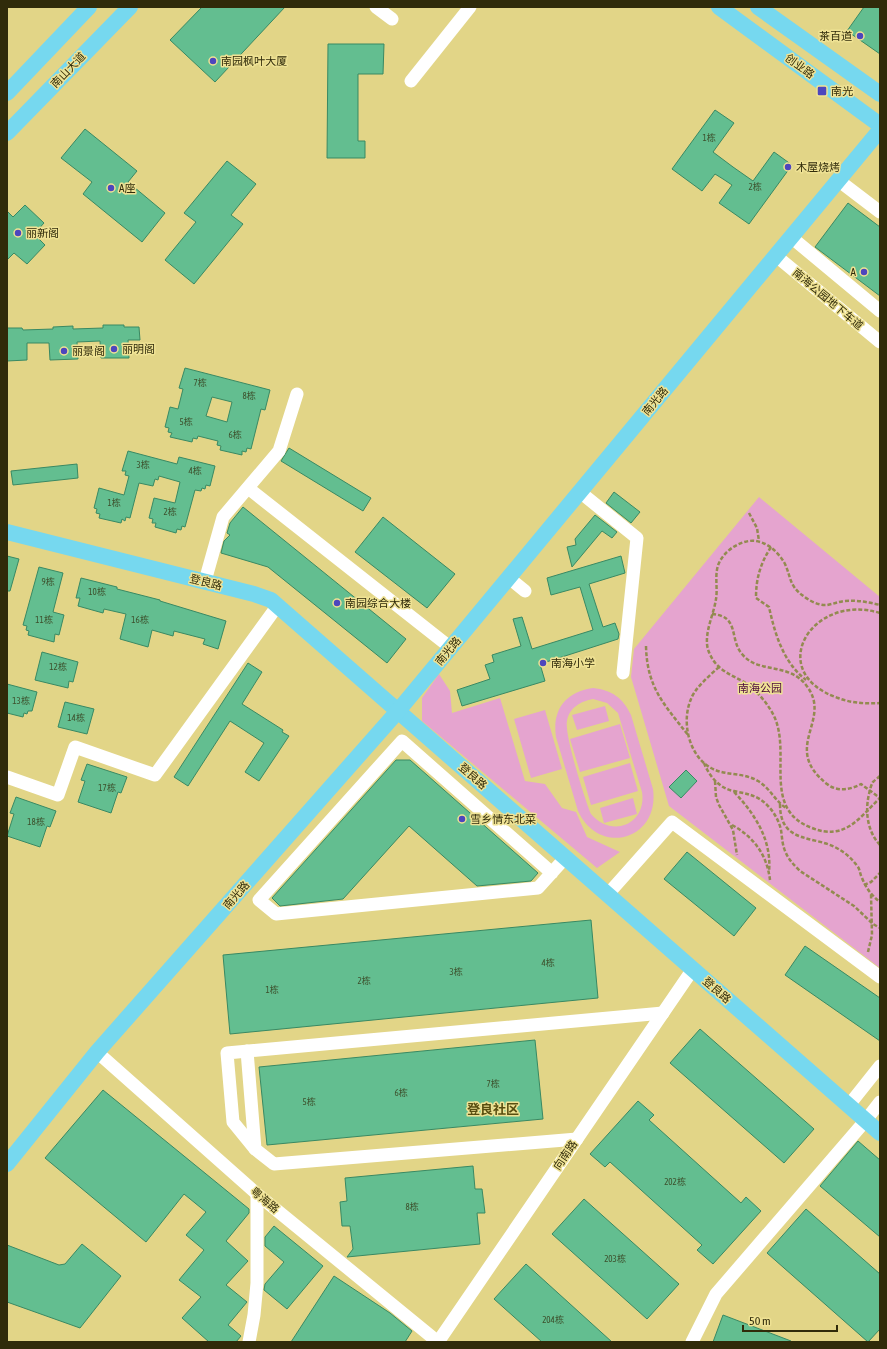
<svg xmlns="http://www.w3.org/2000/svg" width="887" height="1349" font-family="'Asap Condensed','Noto Sans SC',sans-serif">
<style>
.green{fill:#e5a4cf;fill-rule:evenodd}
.building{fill:#63be90;stroke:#398963;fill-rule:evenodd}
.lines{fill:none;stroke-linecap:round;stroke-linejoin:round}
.path{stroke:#938a50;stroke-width:2.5;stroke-dasharray:4 2;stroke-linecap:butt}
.minor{stroke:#fff;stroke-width:13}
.major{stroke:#76d8ef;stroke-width:16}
.poi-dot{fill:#4d46bd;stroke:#efe294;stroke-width:1.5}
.labels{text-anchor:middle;stroke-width:3;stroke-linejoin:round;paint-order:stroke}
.number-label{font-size:9px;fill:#3d502c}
.poi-label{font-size:11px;fill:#302b0a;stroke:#efe294;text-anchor:start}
.street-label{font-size:11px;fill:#302b0a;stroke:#efe294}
.park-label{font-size:11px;fill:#4b083c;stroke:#efe294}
.quarter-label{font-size:13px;font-weight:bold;fill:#584e10;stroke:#efe294}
</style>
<rect width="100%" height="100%" fill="#e2d587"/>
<g class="green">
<path d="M 759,497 L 880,597 L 880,968 L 669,806 L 631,677 L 634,649 Z"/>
<path d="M 439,674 L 450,691 L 452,713 L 500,698 L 525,781 L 545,784 L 562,808 L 576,812 L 587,837 L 620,852 L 597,868 L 422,721 L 422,698 Z"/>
<path d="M 593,688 C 612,690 623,698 631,715 L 653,789 C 660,840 599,857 578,811 L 556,737 C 552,709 566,692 593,688 ZM 593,699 L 607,703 L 618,713 L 642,792 C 647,824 612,839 591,814 C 585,800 564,734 567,721 C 569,708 581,701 593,699 Z"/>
<path d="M 605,706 L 609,721 L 577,730 L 572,715 Z"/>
<path d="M 545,710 L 562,769 L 531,778 L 514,719 Z"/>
<path d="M 620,724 L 630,758 L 580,772 L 570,739 Z"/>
<path d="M 630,763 L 638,791 L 591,805 L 583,777 Z"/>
<path d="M 633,798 L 637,814 L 604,823 L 600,808 Z"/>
</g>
<g class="building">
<path d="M 202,7 L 285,7 L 215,82 L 170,40 Z"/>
<path d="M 864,7 L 880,7 L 880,54 L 847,31 Z"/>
<path d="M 328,44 L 384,44 L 383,74 L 358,74 L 358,141 L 365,141 L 365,158 L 327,158 Z"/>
<path d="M 715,110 L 734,123 L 713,152 L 733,167 L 753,181 L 774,152 L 792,165 L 749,224 L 719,203 L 732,185 L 723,179 L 715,174 L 702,191 L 672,169 Z"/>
<path d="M 85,129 L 137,171 L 128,182 L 165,213 L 142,242 L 83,194 L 92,182 L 61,158 Z"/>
<path d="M 227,161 L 256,184 L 231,215 L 243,224 L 194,284 L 165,260 L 196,222 L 184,213 Z"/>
<path d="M 848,203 L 880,227 L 880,296 L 815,247 Z"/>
<path d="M 25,205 L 44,223 L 34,234 L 45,245 L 27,264 L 14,253 L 7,260 L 7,211 L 13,217 Z"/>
<path d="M 103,325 L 124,325 L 124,327 L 139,327 L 140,340 L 128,340 L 129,358 L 101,358 L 100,341 L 77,342 L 78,359 L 50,360 L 49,343 L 27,343 L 27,360 L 7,361 L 7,328 L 22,328 L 23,330 L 53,329 L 53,327 L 73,326 L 73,329 L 103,328 Z"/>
<path d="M 185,368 L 270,390 L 265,410 L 261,409 L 251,449 L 247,448 L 246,452 L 242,451 L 242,455 L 220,450 L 221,446 L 217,445 L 218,441 L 198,436 L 197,439 L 193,438 L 192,442 L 170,437 L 172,433 L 168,432 L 169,428 L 165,427 L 170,407 L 178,409 L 183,389 L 179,388 ZM 212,397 L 232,402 L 227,422 L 206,416 Z"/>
<path d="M 289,448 L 371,498 L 363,511 L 281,461 Z"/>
<path d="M 128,451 L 177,464 L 179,457 L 215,466 L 210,486 L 206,485 L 205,489 L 202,488 L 201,491 L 195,490 L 185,527 L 182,526 L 181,530 L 177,529 L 176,533 L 155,527 L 156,523 L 152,523 L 153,519 L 149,518 L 154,498 L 175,503 L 180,482 L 159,476 L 158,480 L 155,479 L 153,486 L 139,483 L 130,518 L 126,517 L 125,521 L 122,519 L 121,523 L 99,518 L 100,514 L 96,513 L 97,509 L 94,508 L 99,488 L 124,495 L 129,476 L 125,475 L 126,471 L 122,471 Z"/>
<path d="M 77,464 L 78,478 L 13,485 L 11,471 Z"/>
<path d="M 614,492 L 640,512 L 631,523 L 606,503 Z"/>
<path d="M 243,507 L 406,639 L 387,663 L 268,567 L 221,553 L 224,541 L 230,535 L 227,533 L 230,523 Z"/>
<path d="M 595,515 L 617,532 L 612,538 L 602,531 L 572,567 L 567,547 L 576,545 L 575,539 Z"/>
<path d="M 383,517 L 455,574 L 427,608 L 355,552 Z"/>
<path d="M 7,556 L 19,559 L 10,591 L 7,591 Z"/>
<path d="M 621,556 L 625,573 L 589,584 L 603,627 L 615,623 L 619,634 L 618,639 L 540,664 L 545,681 L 462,706 L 457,690 L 490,679 L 485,665 L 494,662 L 492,655 L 521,646 L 513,619 L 522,617 L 532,649 L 593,630 L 580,587 L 551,595 L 547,578 Z"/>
<path d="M 39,567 L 63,573 L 53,612 L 64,615 L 59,635 L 55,634 L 54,642 L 28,635 L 29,631 L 26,630 L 27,626 L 23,625 Z"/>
<path d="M 81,578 L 117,587 L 117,589 L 160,600 L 160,601 L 226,621 L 218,649 L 203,644 L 205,639 L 174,631 L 173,636 L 152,630 L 148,647 L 120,639 L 126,614 L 104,609 L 103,613 L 78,606 L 80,598 L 76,598 Z"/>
<path d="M 42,652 L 78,662 L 73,682 L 69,681 L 68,688 L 35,680 Z"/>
<path d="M 248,663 L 262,672 L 242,704 L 283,730 L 282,732 L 289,736 L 259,781 L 245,772 L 264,743 L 230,721 L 188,786 L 174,777 Z"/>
<path d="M 7,684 L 37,692 L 32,711 L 28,711 L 27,714 L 24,713 L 23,717 L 7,713 Z"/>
<path d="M 65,702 L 94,709 L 87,734 L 58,727 Z"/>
<path d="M 396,760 L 410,760 L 538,873 L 531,881 L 477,886 L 409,826 L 343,899 L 280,906 L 272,898 Z"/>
<path d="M 87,764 L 127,777 L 121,793 L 118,792 L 111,813 L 78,802 L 85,781 L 81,780 Z"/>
<path d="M 686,770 L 697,781 L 681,798 L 669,787 Z"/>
<path d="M 16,797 L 56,811 L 50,827 L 47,826 L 40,847 L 7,836 L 14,814 L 10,813 Z"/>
<path d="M 687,852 L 756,908 L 734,936 L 664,879 Z"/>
<path d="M 591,920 L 598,998 L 230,1034 L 223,955 Z"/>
<path d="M 805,946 L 880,998 L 880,1041 L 785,975 Z"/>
<path d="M 700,1029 L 814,1129 L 784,1163 L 670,1063 Z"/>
<path d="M 535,1040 L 543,1119 L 267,1145 L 259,1067 Z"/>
<path d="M 103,1090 L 249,1209 L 249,1213 L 226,1241 L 248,1261 L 226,1285 L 247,1302 L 228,1325 L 241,1336 L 236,1342 L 209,1342 L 182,1318 L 201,1297 L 179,1280 L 204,1250 L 186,1235 L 206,1212 L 184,1194 L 146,1242 L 45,1158 Z"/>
<path d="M 638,1101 L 654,1115 L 649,1120 L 741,1203 L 746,1197 L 761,1211 L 713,1264 L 697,1250 L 702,1245 L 610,1162 L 605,1167 L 590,1154 Z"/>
<path d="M 858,1141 L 880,1160 L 880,1237 L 820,1186 Z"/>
<path d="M 473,1166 L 475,1189 L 482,1189 L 485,1213 L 477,1213 L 480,1244 L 347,1257 L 353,1249 L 350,1226 L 342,1226 L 340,1202 L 347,1201 L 345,1178 Z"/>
<path d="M 584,1199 L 679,1284 L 647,1319 L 552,1234 Z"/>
<path d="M 806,1209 L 880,1274 L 880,1329 L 868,1342 L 767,1253 Z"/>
<path d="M 274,1226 L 323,1266 L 287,1309 L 264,1290 L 265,1284 L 284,1262 L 265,1246 L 265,1237 Z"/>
<path d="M 82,1244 L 121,1276 L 80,1328 L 7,1302 L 7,1245 L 59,1265 L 65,1264 Z"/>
<path d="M 526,1264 L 612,1342 L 542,1342 L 494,1299 Z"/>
<path d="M 334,1276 L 390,1313 L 412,1331 L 405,1342 L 291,1342 Z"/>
<path d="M 723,1315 L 791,1341 L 790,1342 L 713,1342 Z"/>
</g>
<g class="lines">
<g class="path">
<path d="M 749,513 L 757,528 L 759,541"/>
<path d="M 771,547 C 760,564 756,579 756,598 L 769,607 C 775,634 783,662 806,680"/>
<path d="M 880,613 C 812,592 763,672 838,698 C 851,703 866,704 880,703"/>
<path d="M 712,614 C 740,616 729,639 742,654 C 758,674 788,662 806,685 C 834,720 780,747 827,784 C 837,792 850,790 861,784 L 880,798 C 859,818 845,841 812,828 C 761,809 792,754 774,716 C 768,704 758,692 747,684 C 735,676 722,673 713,660 C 710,655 707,649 707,643 C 706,629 714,613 716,599 C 718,588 714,574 719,563 C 724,552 736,543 749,541 C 764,539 778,551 785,564 C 791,577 789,585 802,595 C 808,600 819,606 827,605 C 833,604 838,602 844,601 C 857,600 868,602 880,605"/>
<path d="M 646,646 C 647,688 664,704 688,735"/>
<path d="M 719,667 C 709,676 695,688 691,699 C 681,722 689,756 711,768 C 725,776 743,772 758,781 C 770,788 775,801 786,808"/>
<path d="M 704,763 C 709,776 720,789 734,791 C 747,794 758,795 768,806 C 774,812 779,821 781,830 C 782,836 782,842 784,848 C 787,858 793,864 800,871 L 854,906 L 873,924 L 880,928"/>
<path d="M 880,776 C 878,778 875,780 873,782 C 871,785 870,790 869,794 C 865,811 867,831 880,845"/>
<path d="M 715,781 L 716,797 L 719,805 L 733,830 L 737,855"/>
<path d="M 734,792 C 755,814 772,840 769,872"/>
<path d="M 780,804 C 780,846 816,834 840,850 C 847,854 853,860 858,867 C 860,870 860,874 862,878 C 866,888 872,896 880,902"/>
<path d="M 732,825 C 754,837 767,855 770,880"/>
<path d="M 864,885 L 871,882 L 880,873"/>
<path d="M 868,952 L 872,935 L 871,894"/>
</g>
<g class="minor">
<path d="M 376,7 L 392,19"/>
<path d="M 411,81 L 470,7"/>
<path d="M 838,180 L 880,212"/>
<path d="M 791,237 L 880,311"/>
<path d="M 775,255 L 880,342"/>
<path d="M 248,488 L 451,648"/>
<path d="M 580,492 L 637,538 L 623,673"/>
<path d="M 509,578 L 525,591"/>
<path d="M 205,581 L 223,517 L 279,451 L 297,394"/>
<path d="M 7,777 L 58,795 L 75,747 L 155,775 L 278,605"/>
<path d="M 552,873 L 402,741 L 259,900 L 276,914 L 538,888 L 566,857"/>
<path d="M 608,894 L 672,822 L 880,977"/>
<path d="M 247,1051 L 255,1149 L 274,1164 L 577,1139"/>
<path d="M 97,1052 L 257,1194 L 438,1342"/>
<path d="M 849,1105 L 880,1066"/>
<path d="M 255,1149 L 233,1122 L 227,1053 L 663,1013"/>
<path d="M 249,1342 L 254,1315 L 257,1283 L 257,1194"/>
<path d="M 438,1342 L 693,969"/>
<path d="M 692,1342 L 716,1294 L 866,1120 L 880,1102"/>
</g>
<g class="major">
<path d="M 719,7 L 880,125"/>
<path d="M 758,7 L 880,94"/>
<path d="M 7,93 L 89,7"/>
<path d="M 7,133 L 130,7"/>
<path d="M 7,532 L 254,594 L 271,600 L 880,1133"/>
<path d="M 7,1164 L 97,1052 L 398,711 L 880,130"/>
</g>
</g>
<g class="poi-dot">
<circle cx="860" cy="36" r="4"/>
<circle cx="213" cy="61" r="4"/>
<rect x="817" y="86" width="10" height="10" rx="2"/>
<circle cx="788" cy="167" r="4"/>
<circle cx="111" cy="188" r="4"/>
<circle cx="18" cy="233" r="4"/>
<circle cx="864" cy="272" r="4"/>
<circle cx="114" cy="349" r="4"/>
<circle cx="64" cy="351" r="4"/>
<circle cx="337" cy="603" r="4"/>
<circle cx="543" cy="663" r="4"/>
<circle cx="462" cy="819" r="4"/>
</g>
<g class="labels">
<g class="number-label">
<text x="709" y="141">1栋</text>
<text x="755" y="190">2栋</text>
<text x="200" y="386">7栋</text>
<text x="249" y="399">8栋</text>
<text x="186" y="425">5栋</text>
<text x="235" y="438">6栋</text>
<text x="143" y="468">3栋</text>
<text x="195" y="474">4栋</text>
<text x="114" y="506">1栋</text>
<text x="170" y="515">2栋</text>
<text x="48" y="585">9栋</text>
<text x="97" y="595">10栋</text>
<text x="44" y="623">11栋</text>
<text x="140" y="623">16栋</text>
<text x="58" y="670">12栋</text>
<text x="21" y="704">13栋</text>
<text x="76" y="721">14栋</text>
<text x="107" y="791">17栋</text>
<text x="36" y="825">18栋</text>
<text x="548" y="966">4栋</text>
<text x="456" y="975">3栋</text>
<text x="364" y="984">2栋</text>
<text x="272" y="993">1栋</text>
<text x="493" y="1087">7栋</text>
<text x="401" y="1096">6栋</text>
<text x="309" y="1105">5栋</text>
<text x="675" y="1185">202栋</text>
<text x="412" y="1210">8栋</text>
<text x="615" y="1262">203栋</text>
<text x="553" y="1323">204栋</text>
</g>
<g class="poi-label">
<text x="852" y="40" text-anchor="end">茶百道</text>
<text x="221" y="65">南园枫叶大厦</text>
<text x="831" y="95">南光</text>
<text x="796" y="171">木屋烧烤</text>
<text x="119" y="192">A座</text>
<text x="26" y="237">丽新阁</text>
<text x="856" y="276" text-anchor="end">A</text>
<text x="122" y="353">丽明阁</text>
<text x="72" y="355">丽景阁</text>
<text x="345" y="607">南园综合大楼</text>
<text x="551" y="667">南海小学</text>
<text x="470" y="823">雪乡情东北菜</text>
</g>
<g class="street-label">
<text transform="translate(800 66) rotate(36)" y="4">创业路</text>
<text transform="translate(68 70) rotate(-46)" y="4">南山大道</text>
<text transform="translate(828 299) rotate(40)" y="4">南海公园地下车道</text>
<text transform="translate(655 401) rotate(-50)" y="4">南光路</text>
<text transform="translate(206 582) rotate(14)" y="4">登良路</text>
<text transform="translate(448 651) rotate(-50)" y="4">南光路</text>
<text transform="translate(473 776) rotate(41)" y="4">登良路</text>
<text transform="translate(236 895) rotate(-49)" y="4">南光路</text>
<text transform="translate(717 990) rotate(41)" y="4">登良路</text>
<text transform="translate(565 1155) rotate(-56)" y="4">向南路</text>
<text transform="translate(265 1200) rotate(40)" y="4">粤海路</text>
</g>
<g class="park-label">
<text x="760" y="692">南海公园</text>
</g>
<g class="quarter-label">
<text x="493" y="1114">登良社区</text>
</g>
</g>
<rect width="887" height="1349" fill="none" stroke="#302b0a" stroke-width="16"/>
<path d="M743 1325v6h94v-6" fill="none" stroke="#302b0a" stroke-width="2"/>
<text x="749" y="1325" font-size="12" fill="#302b0a" stroke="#efe294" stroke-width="3" paint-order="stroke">50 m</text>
</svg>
